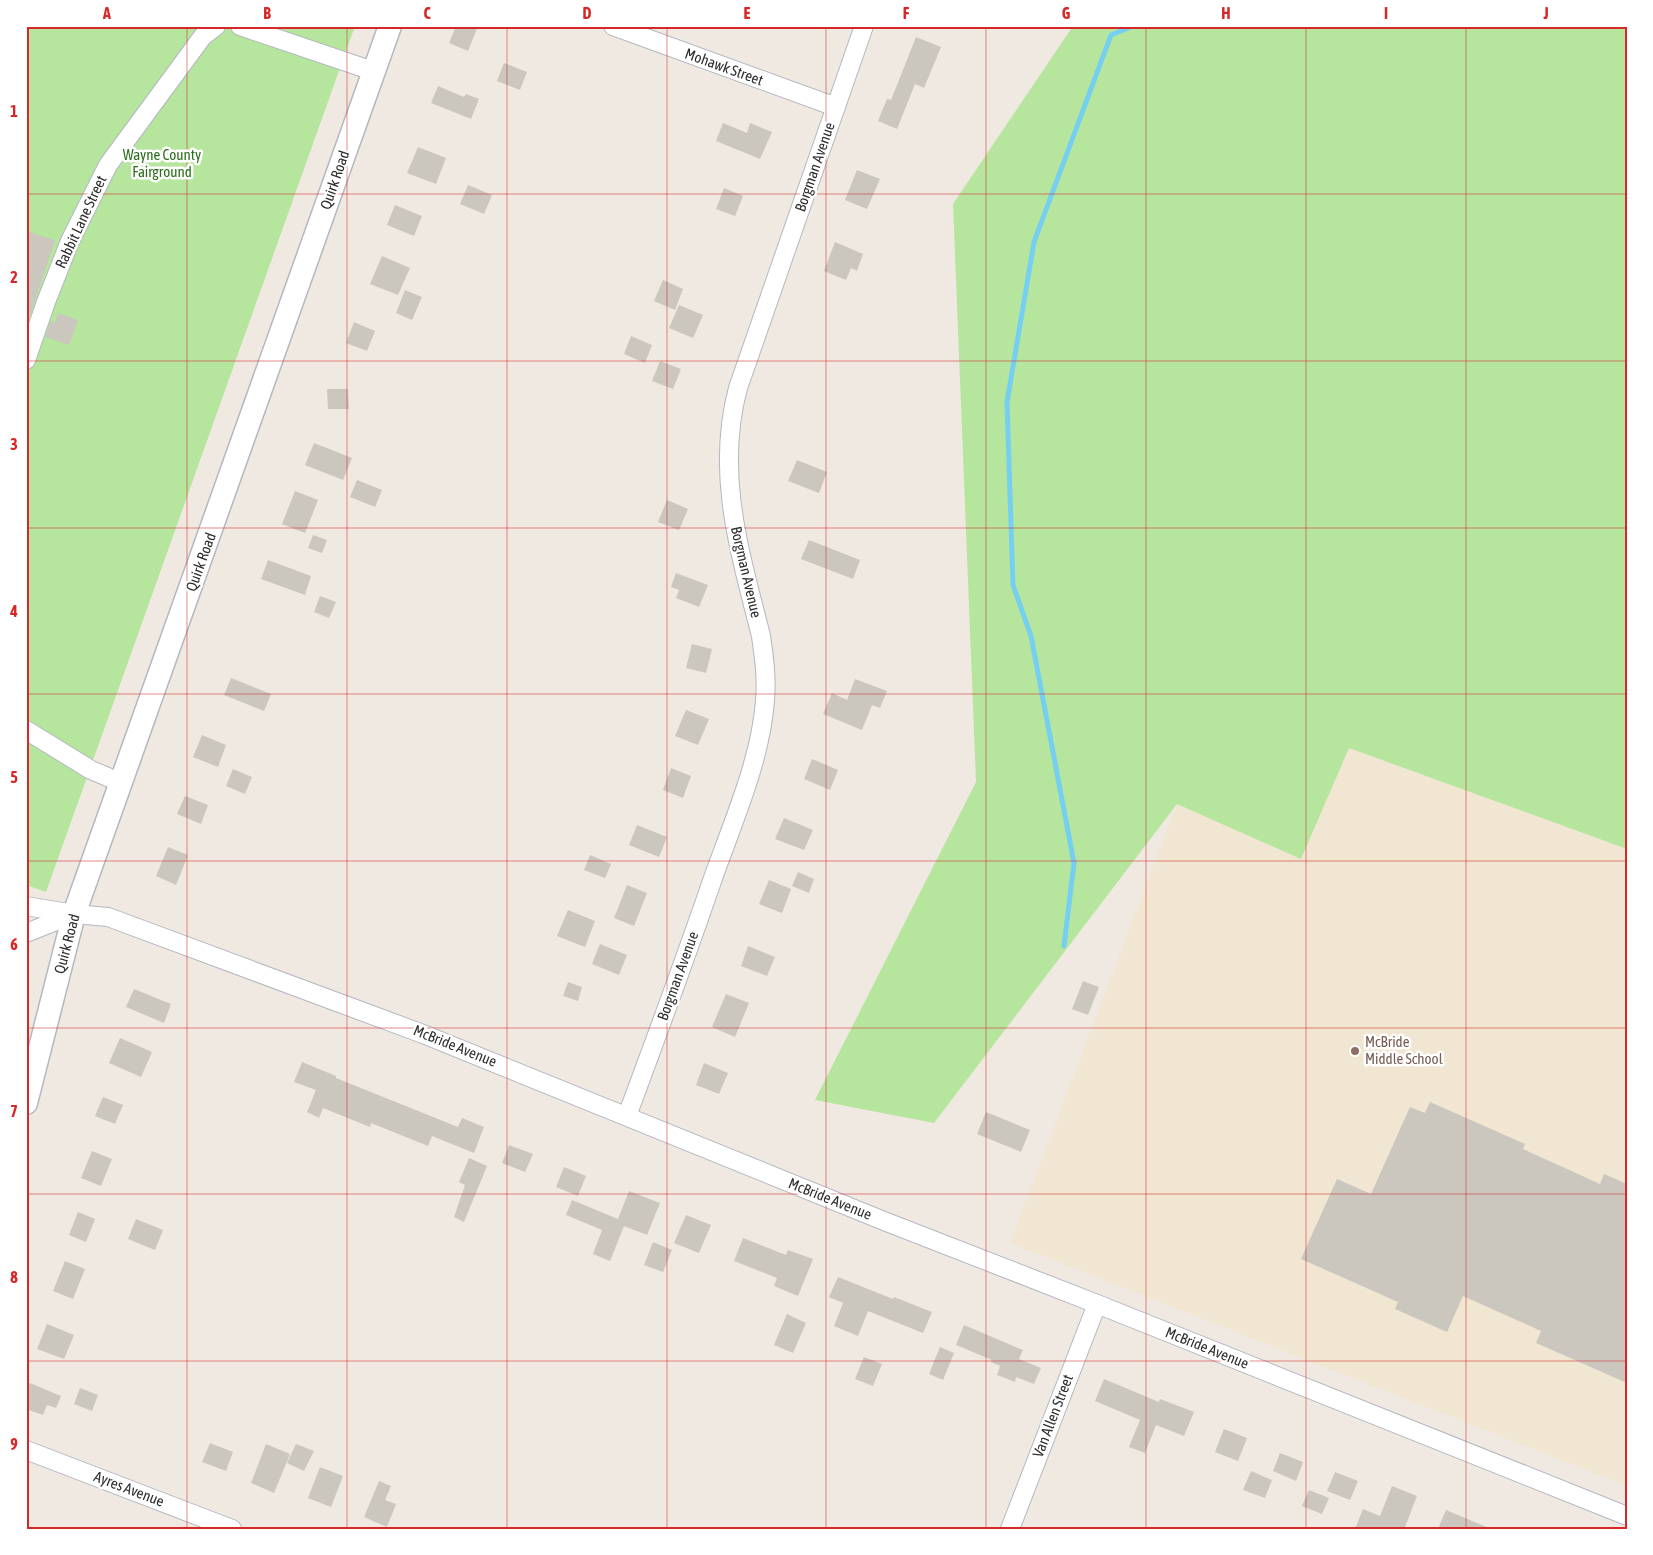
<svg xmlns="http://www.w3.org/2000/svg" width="1653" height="1555" font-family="'Asap Condensed',sans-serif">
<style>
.education{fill:#f0e6d1}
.green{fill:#b6e59e}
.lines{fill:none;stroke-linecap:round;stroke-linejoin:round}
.stream{stroke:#75cff0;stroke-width:5}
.building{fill:#cbc7bf}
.minor-casing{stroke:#b4b7c1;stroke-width:20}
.tertiary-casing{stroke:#b4b7c1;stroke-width:25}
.minor{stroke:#fff;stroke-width:18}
.tertiary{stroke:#fff;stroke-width:22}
.grid{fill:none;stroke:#d62828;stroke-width:1;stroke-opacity:0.55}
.education-dot{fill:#8d6e63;stroke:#fff;stroke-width:2}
.labels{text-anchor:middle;stroke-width:5;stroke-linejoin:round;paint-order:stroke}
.street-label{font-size:15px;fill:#2e2e2e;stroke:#fff}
.park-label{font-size:15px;fill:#2c6e1b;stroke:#fff}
.education-label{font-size:15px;fill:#785e54;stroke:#fff;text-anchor:start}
.neatline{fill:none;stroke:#d62828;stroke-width:2}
.grid-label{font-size:16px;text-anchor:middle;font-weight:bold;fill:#d62828}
</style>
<rect width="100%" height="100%" fill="#efe9e1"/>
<path class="education" d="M 1349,748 L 1627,849 L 1627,1486 L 1010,1243 L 1177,804 L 1301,859 Z"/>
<g class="green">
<path d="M 26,26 L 355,26 L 46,892 L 26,885 Z"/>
<path d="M 1073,26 L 1627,26 L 1627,849 L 1349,748 L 1301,859 L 1177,804 L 934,1123 L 815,1100 L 976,782 L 953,204 Z"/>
</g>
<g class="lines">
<path class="stream" d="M 1064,946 L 1074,863 L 1031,636 L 1013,585 L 1007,402 L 1034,242 L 1111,35 L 1133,26"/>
</g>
<g class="building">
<path d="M 456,26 L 478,26 L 468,51 L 449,43 Z"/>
<path d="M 916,37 L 941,47 L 924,88 L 915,84 L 897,129 L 878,121 L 887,99 L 891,100 Z"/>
<path d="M 504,63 L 527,72 L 520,90 L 497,81 Z"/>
<path d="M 438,86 L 464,97 L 466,94 L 479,99 L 471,119 L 431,103 Z"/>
<path d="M 723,123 L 747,133 L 750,123 L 772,132 L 760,159 L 716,141 Z"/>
<path d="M 418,147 L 446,158 L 436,184 L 407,173 Z"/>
<path d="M 857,170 L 880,179 L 867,209 L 845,200 Z"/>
<path d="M 468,185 L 492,195 L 484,214 L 460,204 Z"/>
<path d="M 724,188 L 743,196 L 735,216 L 716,209 Z"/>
<path d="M 395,205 L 422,216 L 414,236 L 387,225 Z"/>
<path d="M 26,231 L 55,240 L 26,327 Z"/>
<path d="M 835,242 L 863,254 L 857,271 L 851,268 L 846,280 L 824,271 Z"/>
<path d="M 382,256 L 410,268 L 398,295 L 370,284 Z"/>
<path d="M 663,280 L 683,289 L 675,310 L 654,301 Z"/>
<path d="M 405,290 L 422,297 L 412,320 L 396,313 Z"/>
<path d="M 679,305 L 703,315 L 693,338 L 669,328 Z"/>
<path d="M 58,313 L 78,320 L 69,345 L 45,337 L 51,321 L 55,323 Z"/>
<path d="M 354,322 L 375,331 L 367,351 L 346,343 Z"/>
<path d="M 631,336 L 652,345 L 645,363 L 624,354 Z"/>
<path d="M 660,361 L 681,369 L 673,389 L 652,381 Z"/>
<path d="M 327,389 L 348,389 L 349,409 L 328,409 Z"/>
<path d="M 314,443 L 352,458 L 343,480 L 305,465 Z"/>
<path d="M 797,460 L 827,472 L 819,493 L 788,481 Z"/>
<path d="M 357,480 L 382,490 L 375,507 L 350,497 Z"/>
<path d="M 295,491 L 318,500 L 305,533 L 282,524 Z"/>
<path d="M 667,500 L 688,509 L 679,530 L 658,522 Z"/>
<path d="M 313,535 L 327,540 L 322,553 L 308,548 Z"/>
<path d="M 809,540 L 860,560 L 853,579 L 801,559 Z"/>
<path d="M 268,560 L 311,576 L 305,595 L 261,579 Z"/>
<path d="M 676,573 L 708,585 L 699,607 L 676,598 L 679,590 L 671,587 Z"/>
<path d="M 320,596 L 336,602 L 329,618 L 314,612 Z"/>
<path d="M 692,644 L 712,649 L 706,673 L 686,668 Z"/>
<path d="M 231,678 L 271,694 L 264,711 L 224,695 Z"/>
<path d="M 855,679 L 887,691 L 880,708 L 872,705 L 862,730 L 823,714 L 832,693 L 847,700 Z"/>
<path d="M 686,710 L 709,719 L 698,745 L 675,736 Z"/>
<path d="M 202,735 L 226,745 L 218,767 L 193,757 Z"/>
<path d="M 812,759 L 838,770 L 830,790 L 804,779 Z"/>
<path d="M 671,768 L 691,776 L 683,798 L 663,790 Z"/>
<path d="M 233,769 L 252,777 L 245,794 L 226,786 Z"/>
<path d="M 185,796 L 208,805 L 201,824 L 177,814 Z"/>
<path d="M 784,818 L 813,830 L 804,850 L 775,839 Z"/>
<path d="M 637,825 L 667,837 L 659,857 L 629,845 Z"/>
<path d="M 168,847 L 188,855 L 176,885 L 156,876 Z"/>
<path d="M 590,855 L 611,864 L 605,878 L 584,870 Z"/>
<path d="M 798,872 L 814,879 L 809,893 L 792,886 Z"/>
<path d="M 769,880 L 791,889 L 782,913 L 759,904 Z"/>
<path d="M 627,885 L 647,893 L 634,926 L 614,918 Z"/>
<path d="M 568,910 L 595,921 L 585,947 L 557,936 Z"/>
<path d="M 600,944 L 627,955 L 619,975 L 592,964 Z"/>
<path d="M 748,946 L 775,957 L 767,976 L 741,966 Z"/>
<path d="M 1083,981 L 1099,987 L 1088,1015 L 1072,1009 Z"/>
<path d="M 568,982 L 582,987 L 578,1001 L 563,996 Z"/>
<path d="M 134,989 L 171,1004 L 164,1023 L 126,1007 Z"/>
<path d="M 726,994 L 749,1003 L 735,1037 L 712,1027 Z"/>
<path d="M 120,1038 L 152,1052 L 141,1077 L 109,1063 Z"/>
<path d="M 302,1062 L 336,1076 L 336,1078 L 458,1127 L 462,1118 L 484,1127 L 474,1153 L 432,1136 L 428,1146 L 371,1123 L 370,1127 L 323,1108 L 319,1118 L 307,1112 L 316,1090 L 294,1082 Z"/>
<path d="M 704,1063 L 728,1073 L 719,1094 L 696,1085 Z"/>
<path d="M 103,1097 L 123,1105 L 115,1124 L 95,1116 Z"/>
<path d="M 1430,1102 L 1525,1144 L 1523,1149 L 1600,1184 L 1604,1174 L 1627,1184 L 1627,1383 L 1536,1343 L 1541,1331 L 1463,1296 L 1447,1332 L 1395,1309 L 1398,1302 L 1301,1259 L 1337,1179 L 1371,1194 L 1410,1107 L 1425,1113 Z"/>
<path d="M 986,1112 L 1030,1130 L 1021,1152 L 977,1134 Z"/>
<path d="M 509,1145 L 533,1154 L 525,1172 L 502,1163 Z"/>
<path d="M 92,1151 L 112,1159 L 101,1186 L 81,1178 Z"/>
<path d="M 469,1158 L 487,1166 L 464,1222 L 454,1217 L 465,1185 L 459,1182 Z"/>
<path d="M 564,1167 L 586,1176 L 578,1196 L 556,1187 Z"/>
<path d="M 629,1191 L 660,1203 L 647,1235 L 624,1226 L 610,1261 L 593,1254 L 602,1230 L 566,1215 L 572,1200 L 618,1219 Z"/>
<path d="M 78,1212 L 95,1219 L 86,1242 L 69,1235 Z"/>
<path d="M 686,1215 L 711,1225 L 699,1253 L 674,1243 Z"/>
<path d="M 136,1219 L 163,1230 L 155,1250 L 128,1239 Z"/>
<path d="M 743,1238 L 786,1255 L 788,1250 L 813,1259 L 798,1296 L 774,1286 L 777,1278 L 734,1261 Z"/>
<path d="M 653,1242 L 672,1250 L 663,1272 L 644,1265 Z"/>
<path d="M 65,1261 L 85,1269 L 73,1299 L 53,1291 Z"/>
<path d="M 838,1277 L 893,1299 L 894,1297 L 932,1312 L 923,1333 L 868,1311 L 858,1336 L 834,1326 L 843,1303 L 829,1297 Z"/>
<path d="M 787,1314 L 806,1323 L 793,1353 L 774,1345 Z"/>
<path d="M 47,1324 L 74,1335 L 64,1359 L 37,1349 Z"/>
<path d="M 964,1325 L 1023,1350 L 1019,1359 L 1041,1368 L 1034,1384 L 1016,1377 L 1015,1382 L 997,1375 L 1000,1366 L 991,1362 L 992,1360 L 956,1345 Z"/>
<path d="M 940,1347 L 954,1353 L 943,1380 L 929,1374 Z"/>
<path d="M 864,1357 L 882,1364 L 873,1386 L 855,1379 Z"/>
<path d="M 1104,1379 L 1159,1402 L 1160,1399 L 1194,1412 L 1184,1436 L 1156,1425 L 1145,1453 L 1129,1447 L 1140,1420 L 1095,1401 Z"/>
<path d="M 30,1383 L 61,1396 L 56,1408 L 47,1405 L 43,1415 L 26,1409 L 26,1392 Z"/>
<path d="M 80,1388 L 98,1395 L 92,1411 L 74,1404 Z"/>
<path d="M 1224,1429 L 1247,1438 L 1238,1461 L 1215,1452 Z"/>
<path d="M 210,1443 L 233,1452 L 226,1471 L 202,1462 Z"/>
<path d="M 266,1444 L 290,1454 L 274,1493 L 251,1483 Z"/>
<path d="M 296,1444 L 314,1451 L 304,1471 L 287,1463 Z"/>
<path d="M 1280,1453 L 1303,1462 L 1296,1481 L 1273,1471 Z"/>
<path d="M 320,1467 L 343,1476 L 331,1507 L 308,1498 Z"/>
<path d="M 1251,1471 L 1272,1480 L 1265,1498 L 1243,1490 Z"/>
<path d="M 1335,1472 L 1358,1481 L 1350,1500 L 1327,1491 Z"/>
<path d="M 379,1481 L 391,1486 L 385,1500 L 396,1504 L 387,1527 L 364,1517 Z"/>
<path d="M 1392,1486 L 1417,1496 L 1405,1527 L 1409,1529 L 1355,1529 L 1363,1509 L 1380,1516 Z"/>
<path d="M 1309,1490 L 1329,1498 L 1322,1514 L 1302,1506 Z"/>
<path d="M 1446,1510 L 1489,1528 L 1489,1529 L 1438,1529 Z"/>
</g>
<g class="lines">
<g class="minor-casing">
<g id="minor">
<path d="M 240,26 L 373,71"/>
<path d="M 613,26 L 836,107"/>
<path d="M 26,360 L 46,302 L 70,241 L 108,165 L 203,36 L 216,26"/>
<path d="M 26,730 L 91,770 L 122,783"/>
<path d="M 26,906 L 74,914 L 108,917 L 423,1034 L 884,1221 L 1097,1304 L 1627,1516"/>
<path d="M 26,933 L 74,914"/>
<path d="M 627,1116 C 656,1038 685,960 712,881 C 732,824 761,760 765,700 C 767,678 764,657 761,636 C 740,552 715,474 738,388 L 864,26"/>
<path d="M 26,1450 L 232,1529"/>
<path d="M 1010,1529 L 1097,1304"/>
</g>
</g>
<g class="tertiary-casing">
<path id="tertiary" d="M 26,1103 L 74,914 L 390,26"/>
</g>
<use href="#minor" class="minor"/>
<use href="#tertiary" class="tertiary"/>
</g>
<path class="grid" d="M 187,26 L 187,1529M 347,26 L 347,1529M 507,26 L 507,1529M 667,26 L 667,1529M 826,26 L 826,1529M 986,26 L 986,1529M 1146,26 L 1146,1529M 1306,26 L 1306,1529M 1466,26 L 1466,1529M 26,194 L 1627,194M 26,361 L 1627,361M 26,528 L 1627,528M 26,694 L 1627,694M 26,861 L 1627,861M 26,1028 L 1627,1028M 26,1194 L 1627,1194M 26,1361 L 1627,1361"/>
<circle class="education-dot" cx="1355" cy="1051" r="5"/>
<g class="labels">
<g class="street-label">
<text transform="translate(724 67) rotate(20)" y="5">Mohawk Street</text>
<text transform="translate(815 167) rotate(-71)" y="5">Borgman Avenue</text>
<text transform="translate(335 180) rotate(-71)" y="5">Quirk Road</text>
<text transform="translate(81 222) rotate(-65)" y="5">Rabbit Lane Street</text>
<text transform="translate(201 562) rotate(-70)" y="5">Quirk Road</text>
<text transform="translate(746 572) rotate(77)" y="5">Borgman Avenue</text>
<text transform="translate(67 944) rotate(-75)" y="5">Quirk Road</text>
<text transform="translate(678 976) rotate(-70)" y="5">Borgman Avenue</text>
<text transform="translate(455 1046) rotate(22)" y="5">McBride Avenue</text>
<text transform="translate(830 1199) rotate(22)" y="5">McBride Avenue</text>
<text transform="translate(1207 1348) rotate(22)" y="5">McBride Avenue</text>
<text transform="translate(1053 1416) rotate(-69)" y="5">Van Allen Street</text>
<text transform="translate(129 1489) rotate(21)" y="5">Ayres Avenue</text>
</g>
<g class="park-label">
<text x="162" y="160">Wayne County<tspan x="162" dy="17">Fairground</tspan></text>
</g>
<g class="education-label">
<text x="1365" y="1047">McBride<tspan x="1365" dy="17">Middle School</tspan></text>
</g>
</g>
<rect width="1653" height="1555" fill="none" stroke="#ffffff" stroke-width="55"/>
<rect x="28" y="28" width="1598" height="1500" class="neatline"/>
<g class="grid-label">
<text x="107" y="19">A</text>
<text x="267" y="19">B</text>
<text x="427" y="19">C</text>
<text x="587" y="19">D</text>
<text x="747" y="19">E</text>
<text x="906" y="19">F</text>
<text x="1066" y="19">G</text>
<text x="1226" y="19">H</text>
<text x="1386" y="19">I</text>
<text x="1546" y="19">J</text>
<text x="14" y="117">1</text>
<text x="14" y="283">2</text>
<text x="14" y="450">3</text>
<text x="14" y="617">4</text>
<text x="14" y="783">5</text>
<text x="14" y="950">6</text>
<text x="14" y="1117">7</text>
<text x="14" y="1283">8</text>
<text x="14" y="1450">9</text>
</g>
</svg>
